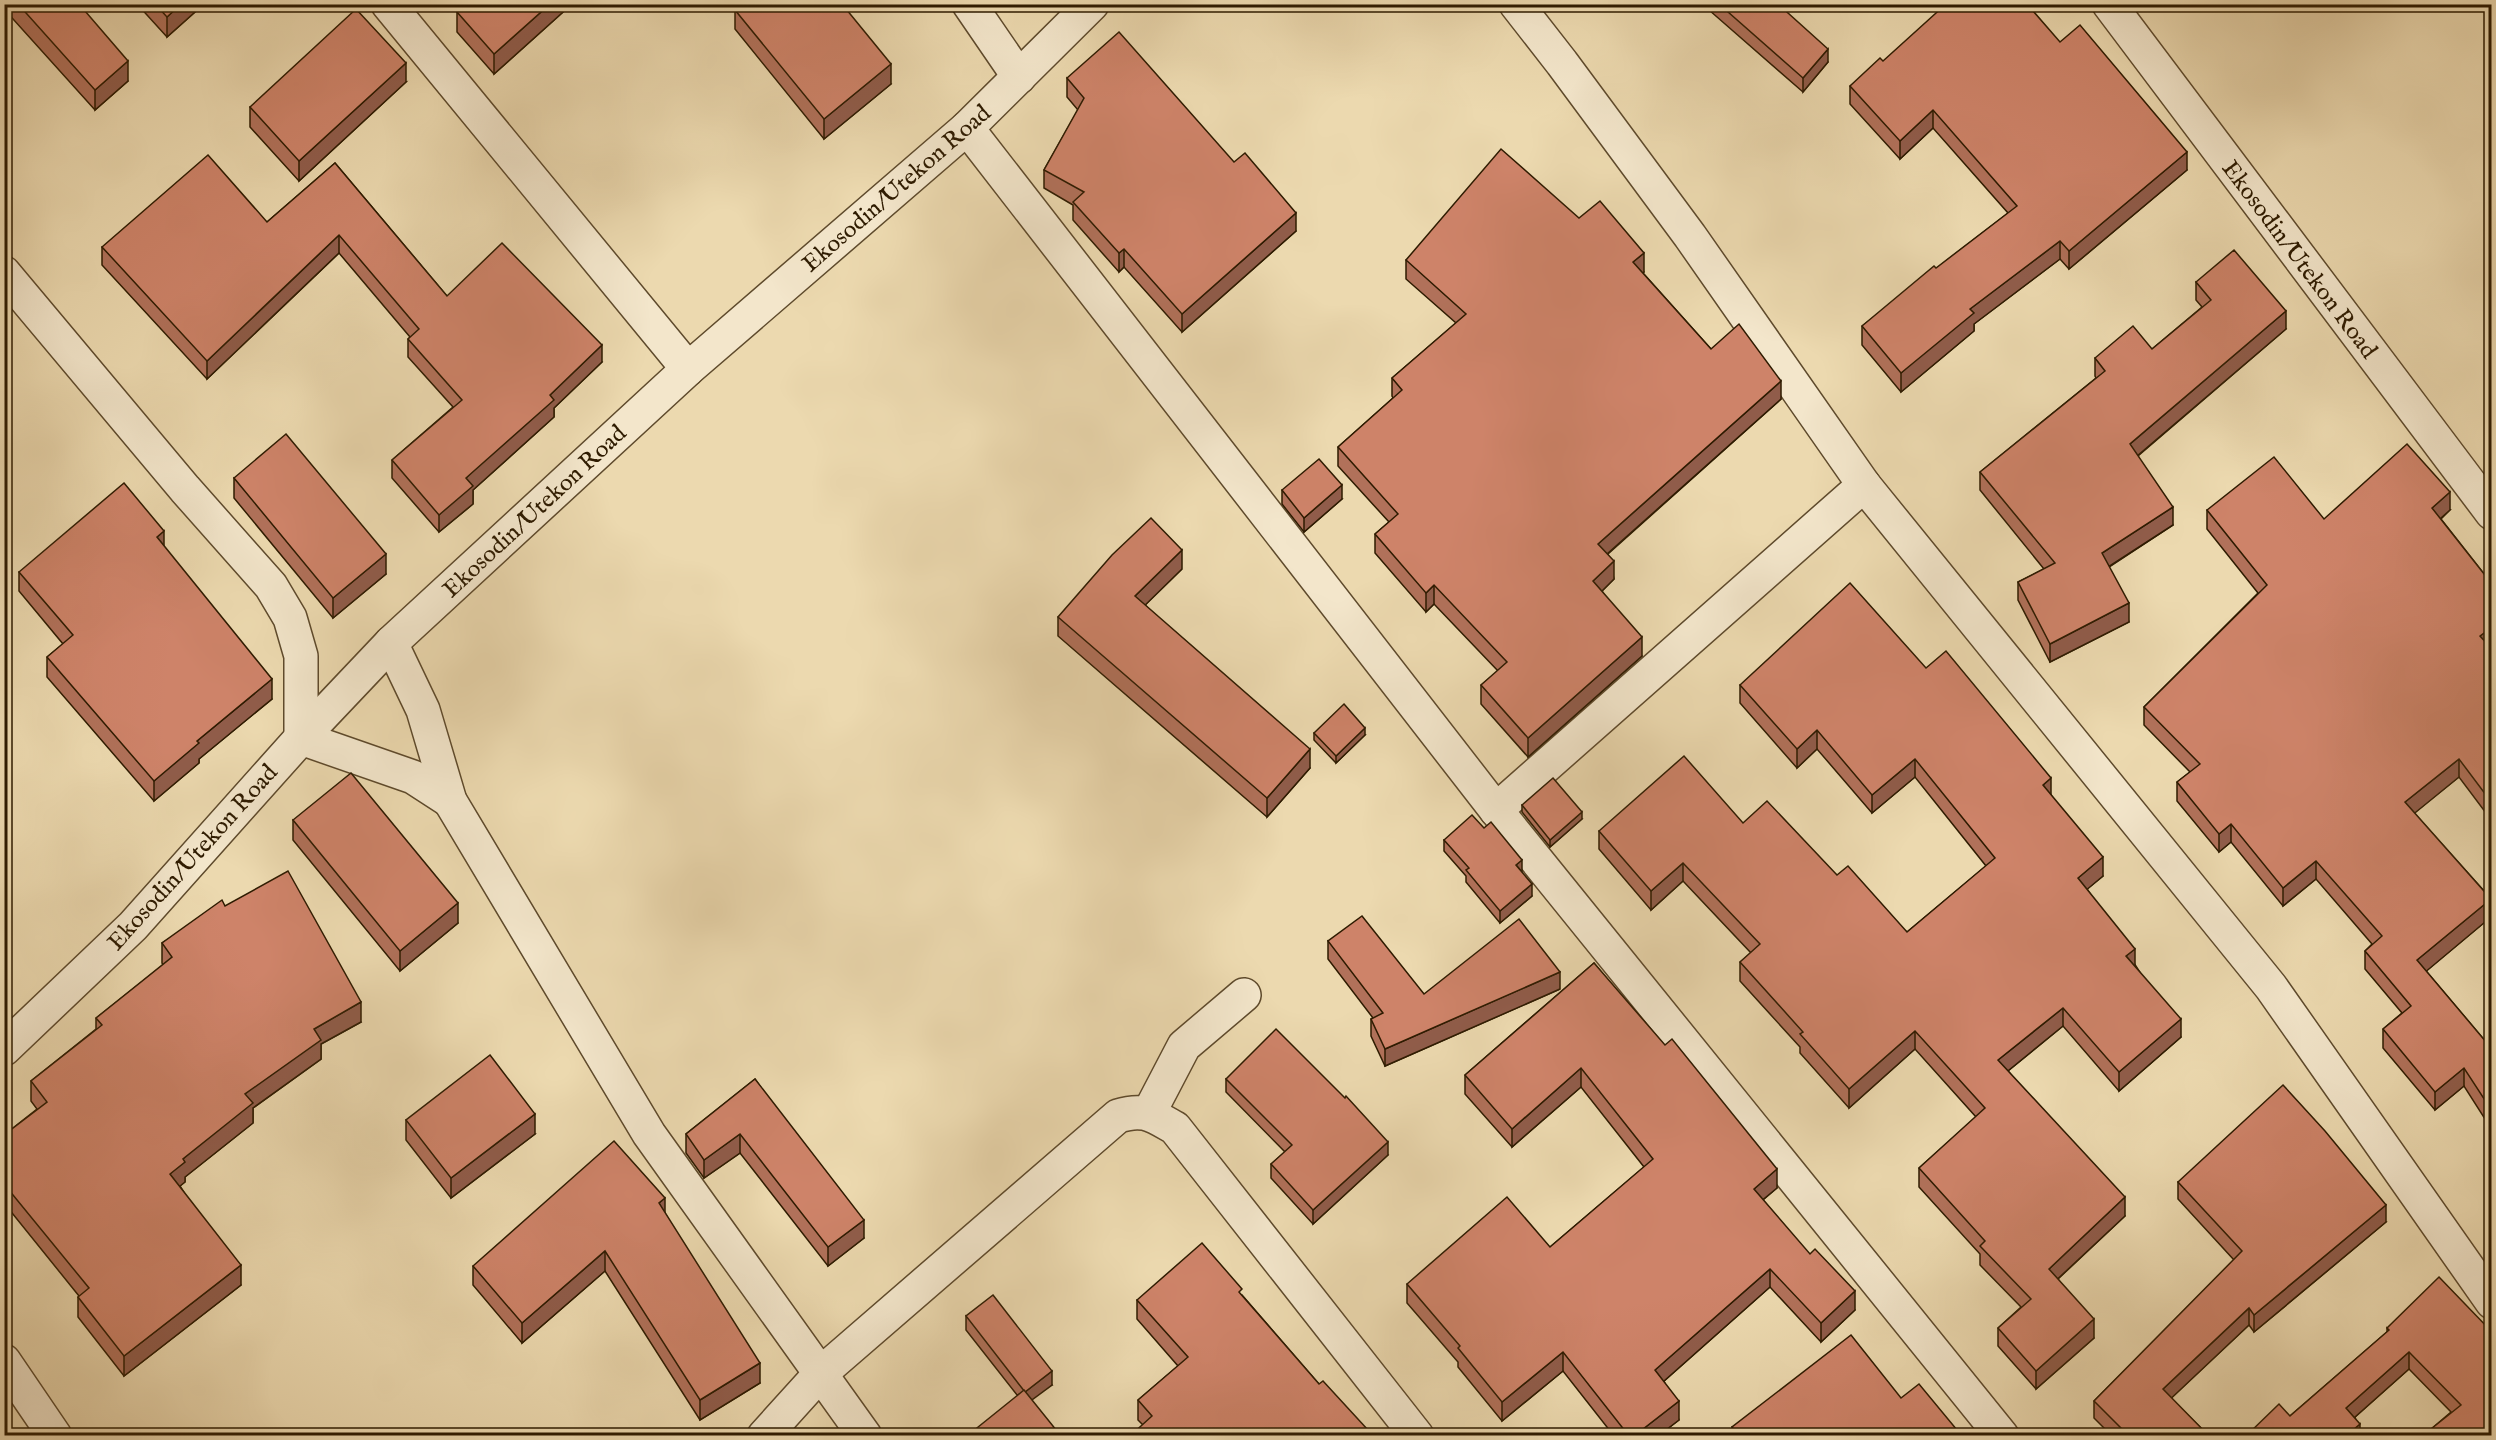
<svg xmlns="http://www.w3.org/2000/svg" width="2496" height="1440" font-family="'IM FELL English',serif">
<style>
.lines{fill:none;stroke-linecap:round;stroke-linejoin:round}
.minor-casing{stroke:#5e4a2c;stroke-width:36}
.minor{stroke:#f3e6cb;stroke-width:33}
.wall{fill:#b1715a;stroke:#2e1b01;stroke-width:1.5}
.shaded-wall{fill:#905c4a;stroke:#2e1b01;stroke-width:1.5}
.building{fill:#ce8369;stroke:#2e1b01;stroke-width:1.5}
.labels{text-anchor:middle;stroke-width:4.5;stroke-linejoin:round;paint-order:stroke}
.street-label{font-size:24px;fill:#2e1b01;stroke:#f3e6cb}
</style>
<rect width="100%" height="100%" fill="#ecd9af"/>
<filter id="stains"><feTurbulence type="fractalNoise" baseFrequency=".00333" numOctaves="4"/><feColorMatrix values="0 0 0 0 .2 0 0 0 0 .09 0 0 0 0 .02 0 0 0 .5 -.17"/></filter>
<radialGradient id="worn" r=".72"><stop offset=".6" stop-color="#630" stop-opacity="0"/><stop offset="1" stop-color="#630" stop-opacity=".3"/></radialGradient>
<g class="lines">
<g class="minor-casing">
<g id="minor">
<path d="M 388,4 L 688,369"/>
<path d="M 969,4 L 1019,77"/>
<path d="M 1516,4 L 1562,63 L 1690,236 L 1864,485 L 2271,987 L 2492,1302"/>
<path d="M 2109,4 L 2492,513"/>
<path d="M 967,128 L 1496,810 L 2002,1436"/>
<path d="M 4,273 L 185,489 L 271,586 L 290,618 L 301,656 L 301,738 L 413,777 L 450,801"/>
<path d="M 391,643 L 423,710 L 450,801 L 649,1134 L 865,1436"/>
<path d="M 1496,810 L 1864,485"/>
<path d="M 4,1049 L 133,926 L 301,738 L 391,643 L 688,369 L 967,128 L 1092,4"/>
<path d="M 1149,1113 L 1184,1046 L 1244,995"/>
<path d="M 4,1361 L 55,1436"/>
<path d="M 764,1436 L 820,1374 L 1118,1116 C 1144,1108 1152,1115 1175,1128 L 1417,1436"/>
</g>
</g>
<use href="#minor" class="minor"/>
</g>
<g class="wall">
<path d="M 4,4 L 79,4 L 128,81 L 95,110 L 4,9 Z"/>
<path d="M 137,4 L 204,4 L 167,37 Z"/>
<path d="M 572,4 L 494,74 L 457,32 L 457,12 Z"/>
<path d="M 1709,4 L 1778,4 L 1828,62 L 1803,92 L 1709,10 Z"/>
<path d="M 735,10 L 891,84 L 824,139 L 735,29 Z"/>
<path d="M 2060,42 L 2187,170 L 2069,269 L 2060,259 L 1974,324 L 1974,331 L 1901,392 L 1862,345 L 1862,326 L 2008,213 L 1933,128 L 1900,159 L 1850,104 L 1850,86 L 1883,61 Z"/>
<path d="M 1067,78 L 1296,231 L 1182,332 L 1124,267 L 1119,272 L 1073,220 L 1073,205 L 1044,188 L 1044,170 L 1078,110 L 1067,97 Z"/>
<path d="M 406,82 L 299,181 L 250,127 L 250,107 Z"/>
<path d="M 335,163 L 447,296 L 602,362 L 554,408 L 554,417 L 473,490 L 473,504 L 439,532 L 392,478 L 392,460 L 453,407 L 408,357 L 408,339 L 410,337 L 339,253 L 207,379 L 102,265 L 102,247 L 267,222 Z"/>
<path d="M 1579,218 L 1644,272 L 1643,273 L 1711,349 L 1781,399 L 1608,554 L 1614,579 L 1602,591 L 1642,656 L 1528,757 L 1481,704 L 1481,685 L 1498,671 L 1434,604 L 1426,612 L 1375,553 L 1375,534 L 1389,522 L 1338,466 L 1338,447 L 1393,398 L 1392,396 L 1392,378 L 1456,323 L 1406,279 L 1406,260 Z"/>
<path d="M 2196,282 L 2286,329 L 2138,456 L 2173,525 L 2109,567 L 2129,622 L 2050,662 L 2018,600 L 2018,582 L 2044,569 L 1980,490 L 1980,472 L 2096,378 L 2095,376 L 2095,358 L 2152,349 L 2202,307 L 2196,300 Z"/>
<path d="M 234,478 L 386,574 L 333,618 L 234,498 Z"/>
<path d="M 1282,490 L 1342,499 L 1304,532 L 1282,504 Z"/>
<path d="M 2207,510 L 2324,519 L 2450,510 L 2441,519 L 2492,584 L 2492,645 L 2489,647 L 2492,649 L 2492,821 L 2459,777 L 2414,813 L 2485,892 L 2485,876 L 2492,871 L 2491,917 L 2426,971 L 2492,1049 L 2492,1130 L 2464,1086 L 2435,1110 L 2383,1048 L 2383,1029 L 2402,1013 L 2365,969 L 2365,951 L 2372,944 L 2316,879 L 2283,906 L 2231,842 L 2219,852 L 2177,801 L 2177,782 L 2190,772 L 2144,725 L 2144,707 L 2258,593 L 2207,529 Z"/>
<path d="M 164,547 L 272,699 L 199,759 L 199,763 L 154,801 L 47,677 L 47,657 L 63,644 L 19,591 L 19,572 Z"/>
<path d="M 1182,569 L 1145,605 L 1310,768 L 1267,817 L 1058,636 L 1058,617 Z"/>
<path d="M 1926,668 L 2051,795 L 2103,876 L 2087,889 L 2181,1037 L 2119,1091 L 2063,1026 L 2008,1071 L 2125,1216 L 2058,1279 L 2094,1338 L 2036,1389 L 1998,1346 L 1998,1328 L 2021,1307 L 1980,1265 L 1980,1254 L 1919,1187 L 1919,1168 L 1976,1117 L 1915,1049 L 1849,1108 L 1800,1053 L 1800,1047 L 1740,981 L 1740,962 L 1751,953 L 1683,881 L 1651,910 L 1599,849 L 1599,831 L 1743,823 L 1837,875 L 1907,932 L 1986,866 L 1915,777 L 1872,813 L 1817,749 L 1797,768 L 1740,703 L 1740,685 Z"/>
<path d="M 1314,733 L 1365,735 L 1336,763 L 1314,740 Z"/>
<path d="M 1522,805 L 1582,819 L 1550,847 L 1522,812 Z"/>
<path d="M 293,820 L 458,923 L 400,971 L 293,840 Z"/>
<path d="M 1444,840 L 1521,872 L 1532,896 L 1500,923 L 1466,882 L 1466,876 L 1444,851 Z"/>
<path d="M 225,906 L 361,1022 L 321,1044 L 321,1059 L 253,1108 L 253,1123 L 185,1177 L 185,1182 L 180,1186 L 241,1285 L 124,1376 L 78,1317 L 78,1297 L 79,1296 L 4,1203 L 4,1135 L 37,1109 L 31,1101 L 31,1081 L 96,1029 L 96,1018 L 163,965 L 162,963 L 162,943 Z"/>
<path d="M 1328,941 L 1424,994 L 1560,989 L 1385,1066 L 1371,1036 L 1371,1019 L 1373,1018 L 1328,959 Z"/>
<path d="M 1594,963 L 1777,1188 L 1763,1200 L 1855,1310 L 1821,1342 L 1770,1287 L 1664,1381 L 1679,1420 L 1658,1436 L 1614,1436 L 1563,1371 L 1502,1421 L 1458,1367 L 1458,1362 L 1407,1303 L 1407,1284 L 1550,1247 L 1644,1167 L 1581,1087 L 1512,1147 L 1465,1094 L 1465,1075 Z"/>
<path d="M 755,1079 L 864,1238 L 828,1266 L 740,1153 L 704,1178 L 686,1153 L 686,1134 Z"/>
<path d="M 1226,1079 L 1388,1155 L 1313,1224 L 1271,1178 L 1271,1164 L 1285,1152 L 1226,1092 Z"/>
<path d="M 406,1120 L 535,1134 L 451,1198 L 406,1140 Z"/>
<path d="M 2178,1182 L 2386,1222 L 2254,1332 L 2249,1325 L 2171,1398 L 2209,1436 L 2112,1436 L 2094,1418 L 2094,1401 L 2234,1260 L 2178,1199 Z"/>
<path d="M 665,1213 L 760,1383 L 700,1420 L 605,1271 L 522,1343 L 473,1285 L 473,1266 Z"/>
<path d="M 1242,1295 L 1319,1384 L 1368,1436 L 1143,1425 L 1138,1420 L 1138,1400 L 1178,1366 L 1137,1319 L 1137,1300 Z"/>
<path d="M 966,1316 L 1052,1385 L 1017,1395 L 966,1330 Z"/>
<path d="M 2387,1328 L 2492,1436 L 2431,1436 L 2431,1429 L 2451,1412 L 2409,1369 L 2355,1417 L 2360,1436 L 2290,1416 L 2387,1332 Z"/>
<path d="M 1901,1398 L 1962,1436 L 1732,1436 L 1732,1427 Z"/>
</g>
<g class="shaded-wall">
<path d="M 181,4 L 204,4 L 167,37 L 167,17 Z"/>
<path d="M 550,4 L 572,4 L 494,74 L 494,54 Z"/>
<path d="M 1828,49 L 1828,62 L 1803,92 L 1803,78 Z"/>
<path d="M 128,61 L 128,81 L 95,110 L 95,90 Z"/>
<path d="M 406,63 L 406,82 L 299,181 L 299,161 Z"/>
<path d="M 891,64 L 891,84 L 824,139 L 824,119 Z"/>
<path d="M 1933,110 L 1933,128 L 1900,159 L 1900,141 Z"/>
<path d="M 2187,152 L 2187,170 L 2069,269 L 2069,251 Z"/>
<path d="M 1296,213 L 1296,231 L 1182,332 L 1182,314 Z"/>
<path d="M 339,235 L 339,253 L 207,379 L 207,361 Z"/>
<path d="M 2060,241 L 2060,259 L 1974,324 L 1974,331 L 1901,392 L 1901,373 L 1970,309 Z"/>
<path d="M 1124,249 L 1124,267 L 1119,272 L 1119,253 Z"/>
<path d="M 1644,253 L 1644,272 L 1633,281 L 1633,262 Z"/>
<path d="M 2286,311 L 2286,329 L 2130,462 L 2130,444 Z"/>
<path d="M 602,345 L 602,362 L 554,408 L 554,417 L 473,490 L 473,504 L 439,532 L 439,515 L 466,478 L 550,395 Z"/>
<path d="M 1781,381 L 1781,399 L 1598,562 L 1598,544 Z"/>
<path d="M 1342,485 L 1342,499 L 1304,532 L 1304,518 Z"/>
<path d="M 2450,492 L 2450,510 L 2432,526 L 2432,508 Z"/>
<path d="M 2173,507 L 2173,525 L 2102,571 L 2102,553 Z"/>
<path d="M 164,531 L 164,551 L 157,537 Z"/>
<path d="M 1182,550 L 1182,569 L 1135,615 L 1135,596 Z"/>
<path d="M 386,554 L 386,574 L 333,618 L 333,598 Z"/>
<path d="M 1614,561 L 1614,579 L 1593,600 L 1593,581 Z"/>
<path d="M 1434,585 L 1434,604 L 1426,612 L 1426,593 Z"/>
<path d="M 2129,603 L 2129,622 L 2050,662 L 2050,644 Z"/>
<path d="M 2492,627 L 2492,645 L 2480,654 L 2480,636 Z"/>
<path d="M 1642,637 L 1642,656 L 1528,757 L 1528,738 Z"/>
<path d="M 272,679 L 272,699 L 199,759 L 199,763 L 154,801 L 154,781 L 197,741 Z"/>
<path d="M 1365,728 L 1365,735 L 1336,763 L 1336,756 Z"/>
<path d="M 1817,730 L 1817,749 L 1797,768 L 1797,749 Z"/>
<path d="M 1310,749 L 1310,768 L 1267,817 L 1267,798 Z"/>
<path d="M 1915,759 L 1915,777 L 1872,813 L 1872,795 Z"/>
<path d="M 2459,759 L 2459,777 L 2405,821 L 2405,802 Z"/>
<path d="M 2051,778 L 2051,797 L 2043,785 Z"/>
<path d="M 1582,812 L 1582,819 L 1550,847 L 1550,840 Z"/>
<path d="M 2231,824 L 2231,842 L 2219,852 L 2219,834 Z"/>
<path d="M 2103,857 L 2103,876 L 2078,897 L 2078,878 Z"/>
<path d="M 1522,860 L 1522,872 L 1516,865 Z"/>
<path d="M 2316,861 L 2316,879 L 2283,906 L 2283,888 Z"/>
<path d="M 1683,863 L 1683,881 L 1651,910 L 1651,891 Z"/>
<path d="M 1532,884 L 1532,896 L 1500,923 L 1500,911 Z"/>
<path d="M 2491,899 L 2491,917 L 2417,979 L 2417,960 Z"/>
<path d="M 458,903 L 458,923 L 400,971 L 400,951 Z"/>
<path d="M 2135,949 L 2135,967 L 2126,956 Z"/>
<path d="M 1560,972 L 1560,989 L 1385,1066 L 1385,1049 Z"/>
<path d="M 361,1002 L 361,1022 L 321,1044 L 321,1059 L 253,1108 L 253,1123 L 185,1177 L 185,1182 L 170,1194 L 170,1174 L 183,1159 L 245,1094 L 314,1029 Z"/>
<path d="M 2063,1008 L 2063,1026 L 1998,1079 L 1998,1060 Z"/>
<path d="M 2181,1019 L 2181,1037 L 2119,1091 L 2119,1072 Z"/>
<path d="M 1915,1031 L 1915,1049 L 1849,1108 L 1849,1089 Z"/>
<path d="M 1581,1068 L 1581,1087 L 1512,1147 L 1512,1129 Z"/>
<path d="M 2464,1068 L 2464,1086 L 2435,1110 L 2435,1092 Z"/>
<path d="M 535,1114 L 535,1134 L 451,1198 L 451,1178 Z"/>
<path d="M 740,1134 L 740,1153 L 704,1178 L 704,1160 Z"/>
<path d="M 1388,1142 L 1388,1155 L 1313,1224 L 1313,1210 Z"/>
<path d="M 1777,1169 L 1777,1188 L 1754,1207 L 1754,1189 Z"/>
<path d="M 2125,1197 L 2125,1216 L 2049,1287 L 2049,1269 Z"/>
<path d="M 665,1198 L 665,1218 L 659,1203 Z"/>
<path d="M 2386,1205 L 2386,1222 L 2254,1332 L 2254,1315 Z"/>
<path d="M 864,1220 L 864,1238 L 828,1266 L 828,1247 Z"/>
<path d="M 605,1251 L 605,1271 L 522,1343 L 522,1323 Z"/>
<path d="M 241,1265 L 241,1285 L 124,1376 L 124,1356 Z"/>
<path d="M 1770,1269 L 1770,1287 L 1655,1389 L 1655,1370 Z"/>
<path d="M 1855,1291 L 1855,1310 L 1821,1342 L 1821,1323 Z"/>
<path d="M 2249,1308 L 2249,1325 L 2163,1406 L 2163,1389 Z"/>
<path d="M 2094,1319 L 2094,1338 L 2036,1389 L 2036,1371 Z"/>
<path d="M 1563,1352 L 1563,1371 L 1502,1421 L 1502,1402 Z"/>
<path d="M 2409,1352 L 2409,1369 L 2346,1425 L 2346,1408 Z"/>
<path d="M 760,1363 L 760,1383 L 700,1420 L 700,1400 Z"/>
<path d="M 1052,1371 L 1052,1385 L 1025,1405 L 1025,1392 Z"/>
<path d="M 1679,1401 L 1679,1420 L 1658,1436 L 1634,1436 Z"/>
<path d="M 2360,1424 L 2360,1436 L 2346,1436 Z"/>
<path d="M 1368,1430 L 1368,1436 L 1362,1436 Z"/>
</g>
<g class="building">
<path d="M 18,4 L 79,4 L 128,61 L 95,90 Z"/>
<path d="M 155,4 L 181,4 L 167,17 Z"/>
<path d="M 466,4 L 550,4 L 494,54 L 457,12 Z"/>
<path d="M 741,4 L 842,4 L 891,64 L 824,119 L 735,10 Z"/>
<path d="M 1719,4 L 1778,4 L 1828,49 L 1803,78 Z"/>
<path d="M 1946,4 L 2027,4 L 2060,42 L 2080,25 L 2187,152 L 2069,251 L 2060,241 L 1970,309 L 1974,313 L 1901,373 L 1862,326 L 1934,266 L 1936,268 L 2017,206 L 1933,110 L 1900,141 L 1850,86 L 1880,58 L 1883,61 Z"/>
<path d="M 356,9 L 406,63 L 299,161 L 250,107 Z"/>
<path d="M 1119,32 L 1234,162 L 1245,153 L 1296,213 L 1182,314 L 1124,249 L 1119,253 L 1073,202 L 1084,192 L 1044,170 L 1084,98 L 1067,78 Z"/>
<path d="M 1501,149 L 1579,218 L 1600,201 L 1644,253 L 1633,262 L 1711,349 L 1739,324 L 1781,381 L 1598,544 L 1614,561 L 1593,581 L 1642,637 L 1528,738 L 1481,685 L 1507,662 L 1434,585 L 1426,593 L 1375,534 L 1398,514 L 1338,447 L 1402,390 L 1392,378 L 1466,314 L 1406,260 Z"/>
<path d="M 208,155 L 267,222 L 335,163 L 447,296 L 502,243 L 602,345 L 550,395 L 554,400 L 466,478 L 473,486 L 439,515 L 392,460 L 462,400 L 408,339 L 419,329 L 339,235 L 207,361 L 102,247 Z"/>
<path d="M 2234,250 L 2286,311 L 2130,444 L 2173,507 L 2102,553 L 2129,603 L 2050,644 L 2018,582 L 2055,563 L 1980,472 L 2105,371 L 2095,358 L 2133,326 L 2152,349 L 2211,300 L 2196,282 Z"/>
<path d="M 286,434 L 386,554 L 333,598 L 234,478 Z"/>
<path d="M 2407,444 L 2450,492 L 2432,508 L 2492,584 L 2492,627 L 2480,636 L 2492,649 L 2492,803 L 2459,759 L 2405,802 L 2491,899 L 2417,960 L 2492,1049 L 2492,1111 L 2464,1068 L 2435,1092 L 2383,1029 L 2411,1006 L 2365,951 L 2382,936 L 2316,861 L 2283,888 L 2231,824 L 2219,834 L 2177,782 L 2200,764 L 2144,707 L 2267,585 L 2207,510 L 2274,457 L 2324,519 Z"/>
<path d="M 1319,459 L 1342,485 L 1304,518 L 1282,490 Z"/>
<path d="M 124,483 L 164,531 L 157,537 L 272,679 L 197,741 L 199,743 L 154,781 L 47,657 L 73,635 L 19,572 Z"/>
<path d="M 1151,518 L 1182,550 L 1135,596 L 1310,749 L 1267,798 L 1058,617 L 1112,555 Z"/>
<path d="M 1850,583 L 1926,668 L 1946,651 L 2051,778 L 2043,785 L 2103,857 L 2078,878 L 2135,949 L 2126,956 L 2181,1019 L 2119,1072 L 2063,1008 L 1998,1060 L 2125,1197 L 2049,1269 L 2094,1319 L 2036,1371 L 1998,1328 L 2031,1299 L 1980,1246 L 1985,1241 L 1919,1168 L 1985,1108 L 1915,1031 L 1849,1089 L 1800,1034 L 1803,1032 L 1740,962 L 1760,944 L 1683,863 L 1651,891 L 1599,831 L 1684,756 L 1743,823 L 1767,801 L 1837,875 L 1848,866 L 1907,932 L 1995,858 L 1915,759 L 1872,795 L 1817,730 L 1797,749 L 1740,685 Z"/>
<path d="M 1344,704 L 1365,728 L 1336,756 L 1314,733 Z"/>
<path d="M 351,773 L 458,903 L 400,951 L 293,820 Z"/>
<path d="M 1553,778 L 1582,812 L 1550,840 L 1522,805 Z"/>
<path d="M 1472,815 L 1484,828 L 1491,822 L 1522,860 L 1516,865 L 1532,884 L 1500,911 L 1466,870 L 1469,868 L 1444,840 Z"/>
<path d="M 288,871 L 361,1002 L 314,1029 L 321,1040 L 245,1094 L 253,1103 L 183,1159 L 185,1162 L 170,1174 L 241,1265 L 124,1356 L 78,1297 L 89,1288 L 4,1184 L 4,1135 L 47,1102 L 31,1081 L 102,1025 L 96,1018 L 172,957 L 162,943 L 222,900 L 225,906 Z"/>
<path d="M 2492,871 L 2492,884 L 2485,876 Z"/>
<path d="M 1362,916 L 1424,994 L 1519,919 L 1560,972 L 1385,1049 L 1371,1019 L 1383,1013 L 1328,941 Z"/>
<path d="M 1594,963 L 1665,1045 L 1672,1039 L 1777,1169 L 1754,1189 L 1810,1254 L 1815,1249 L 1855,1291 L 1821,1323 L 1770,1269 L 1655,1370 L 1679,1401 L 1634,1436 L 1629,1436 L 1563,1352 L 1502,1402 L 1458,1348 L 1460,1346 L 1407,1284 L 1507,1197 L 1550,1247 L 1653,1159 L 1581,1068 L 1512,1129 L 1465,1075 Z"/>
<path d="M 1276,1029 L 1345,1098 L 1346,1096 L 1388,1142 L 1313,1210 L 1271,1164 L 1292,1145 L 1226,1079 Z"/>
<path d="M 490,1055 L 535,1114 L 451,1178 L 406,1120 Z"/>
<path d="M 755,1079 L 864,1220 L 828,1247 L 740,1134 L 704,1160 L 686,1134 Z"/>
<path d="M 2283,1085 L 2325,1131 L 2386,1205 L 2254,1315 L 2249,1308 L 2163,1389 L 2209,1436 L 2129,1436 L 2094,1401 L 2242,1251 L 2178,1182 Z"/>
<path d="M 614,1141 L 665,1198 L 659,1203 L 760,1363 L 700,1400 L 605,1251 L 522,1323 L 473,1266 Z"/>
<path d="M 1202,1243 L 1242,1289 L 1239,1292 L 1319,1384 L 1323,1381 L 1368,1430 L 1362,1436 L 1130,1436 L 1152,1416 L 1138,1400 L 1188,1357 L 1137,1300 Z"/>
<path d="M 2439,1277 L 2492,1332 L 2492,1436 L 2437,1436 L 2431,1429 L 2461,1405 L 2409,1352 L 2346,1408 L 2360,1424 L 2346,1436 L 2246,1436 L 2279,1404 L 2290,1416 L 2389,1330 L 2387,1328 Z"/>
<path d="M 993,1295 L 1052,1371 L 1025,1392 L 966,1316 Z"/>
<path d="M 1851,1335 L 1901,1398 L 1919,1384 L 1962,1436 L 1738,1436 L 1732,1427 Z"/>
<path d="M 1024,1390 L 1061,1436 L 967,1436 Z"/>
</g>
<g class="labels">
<g class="street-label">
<text transform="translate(896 188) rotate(-41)" y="8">Ekosodin/Utekon Road</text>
<text transform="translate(2300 259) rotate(53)" y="8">Ekosodin/Utekon Road</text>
<text transform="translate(534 511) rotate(-43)" y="8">Ekosodin/Utekon Road</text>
<text transform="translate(192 857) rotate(-48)" y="8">Ekosodin/Utekon Road</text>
</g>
</g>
<rect width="2496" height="1440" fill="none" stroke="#ecd9af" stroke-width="24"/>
<rect x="6" y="6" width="2484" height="1428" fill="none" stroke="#2e1b01" stroke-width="3"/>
<rect x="12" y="12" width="2472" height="1416" fill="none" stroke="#2e1b01" stroke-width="1.5"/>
<rect width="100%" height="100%" filter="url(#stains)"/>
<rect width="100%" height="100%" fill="url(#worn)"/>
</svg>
